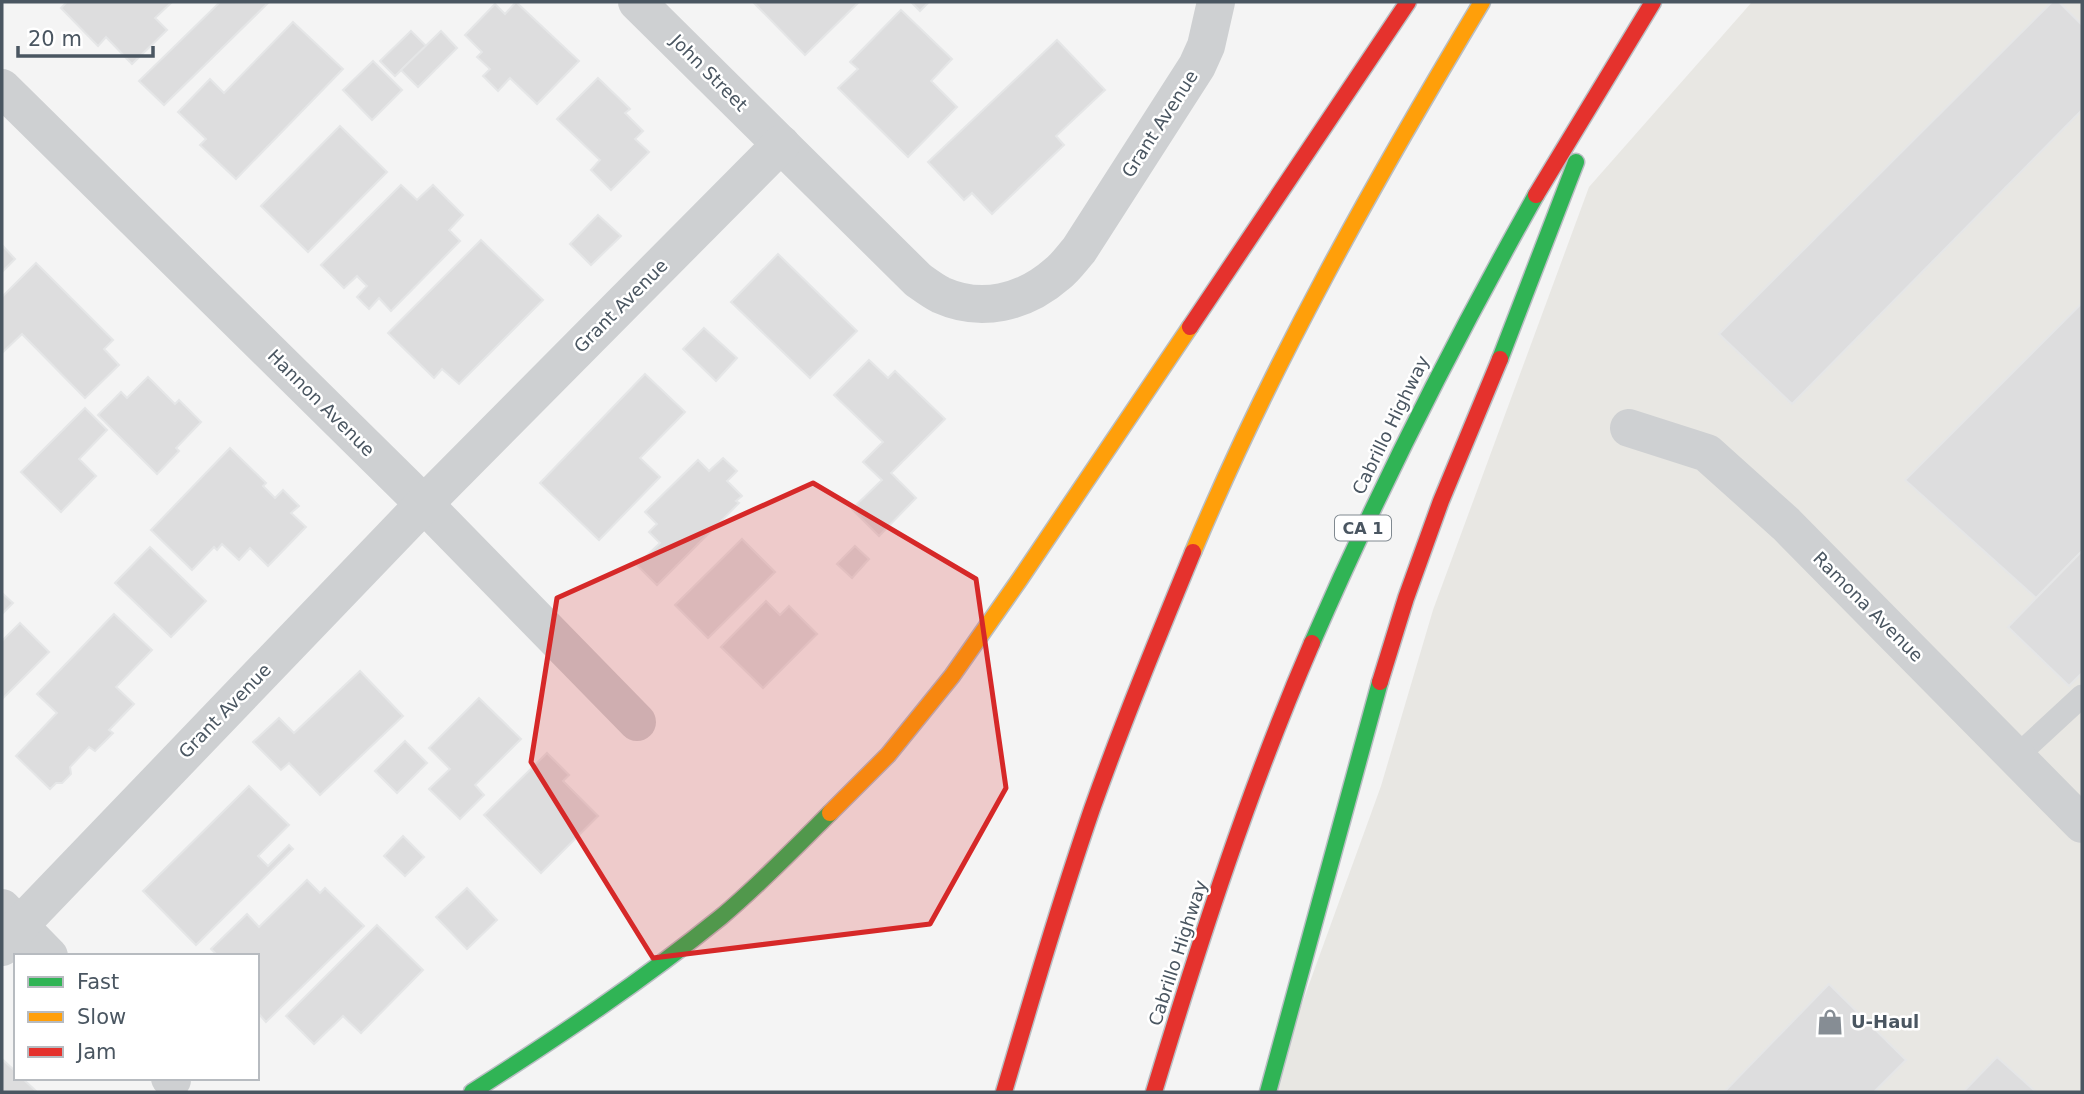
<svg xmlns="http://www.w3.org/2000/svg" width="2084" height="1094" font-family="'DejaVu Sans',sans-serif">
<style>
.commercial{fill:#e8e7e3}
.building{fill:#ddddde;stroke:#e5e6e7;stroke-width:2}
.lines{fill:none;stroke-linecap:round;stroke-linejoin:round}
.fast-casing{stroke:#b9bec3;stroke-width:19}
.slow-casing{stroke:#b9bec3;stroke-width:19}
.jam-casing{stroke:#b9bec3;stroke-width:19}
.lane{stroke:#ced0d2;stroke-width:23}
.street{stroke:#ced0d2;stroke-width:38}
.fast{stroke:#30b455;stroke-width:16}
.slow{stroke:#ff9f0a;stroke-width:16}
.jam{stroke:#e5322d;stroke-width:16}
.marked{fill:#d62828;fill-opacity:0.2;stroke:#d62828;stroke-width:5;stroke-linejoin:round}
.labels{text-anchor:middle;stroke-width:5;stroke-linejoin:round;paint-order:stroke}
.shield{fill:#fff;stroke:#808990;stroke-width:2}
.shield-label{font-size:16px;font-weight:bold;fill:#4a5661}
.street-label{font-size:18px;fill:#4a5661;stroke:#fff}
.poi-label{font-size:18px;font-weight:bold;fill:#4a5661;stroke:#fff;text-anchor:start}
</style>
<rect width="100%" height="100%" fill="#f4f4f4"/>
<path class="commercial" d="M 1752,2 L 2082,2 L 2082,1092 L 1270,1092 L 1381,786 L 1433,610 L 1589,187 Z"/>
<g class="building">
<path d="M 67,2 L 172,2 L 155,18 L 167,30 L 132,64 L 106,37 L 98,46 L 61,8 Z"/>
<path d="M 220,2 L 268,3 L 164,105 L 139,81 Z"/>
<path d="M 516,2 L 579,61 L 537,104 L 510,78 L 498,91 L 483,76 L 490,69 L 477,57 L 482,52 L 465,35 L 495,4 L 505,14 Z"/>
<path d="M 753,2 L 859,2 L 805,55 Z"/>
<path d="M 911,2 L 929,2 L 920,11 Z"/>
<path d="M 2052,2 L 2059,2 L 2082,25 L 2082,110 L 1792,404 L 1719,334 Z"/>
<path d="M 901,10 L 952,59 L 931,81 L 957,107 L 908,157 L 838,88 L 858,69 L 850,62 Z"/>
<path d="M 293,22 L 343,69 L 236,179 L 200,145 L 206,139 L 178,112 L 210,79 L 224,93 Z"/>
<path d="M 411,31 L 426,46 L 395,76 L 380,61 Z"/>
<path d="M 441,31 L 457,48 L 418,87 L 401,70 Z"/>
<path d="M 1057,40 L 1105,90 L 1056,136 L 1064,145 L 992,214 L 972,193 L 964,200 L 928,162 Z"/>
<path d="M 373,61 L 402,90 L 372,120 L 343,90 Z"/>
<path d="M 598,78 L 630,109 L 625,113 L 643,131 L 635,139 L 649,152 L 611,190 L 591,170 L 600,160 L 557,119 Z"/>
<path d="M 340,126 L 387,172 L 308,252 L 261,206 Z"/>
<path d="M 401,185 L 417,200 L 433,185 L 463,215 L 449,230 L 460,241 L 391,311 L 379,298 L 369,309 L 357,297 L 367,286 L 357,276 L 344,288 L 321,265 Z"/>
<path d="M 598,215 L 621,236 L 591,265 L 570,244 Z"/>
<path d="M 481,240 L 543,300 L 459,384 L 442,369 L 434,378 L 388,333 Z"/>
<path d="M 2,245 L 15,259 L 2,272 Z"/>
<path d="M 778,254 L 857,331 L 810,378 L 731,302 Z"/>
<path d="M 36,263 L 113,340 L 104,349 L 119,365 L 85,398 L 22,334 L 2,353 L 2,297 Z"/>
<path d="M 2082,303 L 2082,551 L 2036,598 L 1905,480 Z"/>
<path d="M 704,328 L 737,358 L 716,381 L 683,349 Z"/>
<path d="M 869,360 L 888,378 L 895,371 L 945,419 L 891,473 L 916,498 L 879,536 L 852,509 L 882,480 L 863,462 L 883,442 L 834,395 Z"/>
<path d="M 645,374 L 685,412 L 640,458 L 660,477 L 599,540 L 540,483 Z"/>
<path d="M 148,377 L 175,404 L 179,400 L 201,422 L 176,448 L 179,451 L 157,474 L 98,415 L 121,392 L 127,398 Z"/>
<path d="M 85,408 L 107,430 L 79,459 L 96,476 L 61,512 L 21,472 Z"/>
<path d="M 230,448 L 266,483 L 263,486 L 275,498 L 283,490 L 299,506 L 291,513 L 306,527 L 268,566 L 250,548 L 239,560 L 222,544 L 217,550 L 214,547 L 192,570 L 151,530 Z"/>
<path d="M 723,458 L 737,471 L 727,481 L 742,496 L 736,501 L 739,503 L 657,585 L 637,565 L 660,543 L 649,532 L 657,524 L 645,512 L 698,460 L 709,471 Z"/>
<path d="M 742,539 L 775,572 L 708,638 L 675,605 Z"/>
<path d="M 855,546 L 869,559 L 852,578 L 837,564 Z"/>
<path d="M 150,547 L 206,601 L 171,637 L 115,583 Z"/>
<path d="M 2082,551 L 2082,673 L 2069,686 L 2008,627 Z"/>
<path d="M 2,593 L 13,603 L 2,614 Z"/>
<path d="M 766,601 L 780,615 L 789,606 L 817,634 L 763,688 L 721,647 Z"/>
<path d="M 114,614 L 152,650 L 116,687 L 134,704 L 109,730 L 113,733 L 95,751 L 89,747 L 70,767 L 71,774 L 62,783 L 56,783 L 50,789 L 16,756 L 57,713 L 37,694 Z"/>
<path d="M 20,623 L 49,652 L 2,699 L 2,641 Z"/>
<path d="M 360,671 L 403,716 L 320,795 L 289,763 L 281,770 L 253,742 L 279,718 L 294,733 Z"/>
<path d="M 479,698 L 521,739 L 475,785 L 484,795 L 460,819 L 429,789 L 450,769 L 429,748 Z"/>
<path d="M 405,741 L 427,763 L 397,793 L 375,771 Z"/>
<path d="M 547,753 L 569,775 L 563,781 L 598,816 L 541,873 L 484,815 Z"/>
<path d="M 249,786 L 289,825 L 258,856 L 268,866 L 289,845 L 293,849 L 196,945 L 143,891 Z"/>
<path d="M 403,836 L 424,857 L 405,876 L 384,856 Z"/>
<path d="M 307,880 L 320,893 L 325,888 L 364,926 L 266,1022 L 257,1012 L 257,956 L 218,956 L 211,949 L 247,914 L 259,927 Z"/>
<path d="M 467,888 L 497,920 L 467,949 L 436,917 Z"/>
<path d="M 377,925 L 423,970 L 361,1033 L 343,1016 L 314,1044 L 286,1016 Z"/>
<path d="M 1829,984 L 1906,1060 L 1874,1092 L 1724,1092 Z"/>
<path d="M 1997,1057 L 2036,1092 L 1963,1092 Z"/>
<path d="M 2,1059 L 16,1072 L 16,1078 L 22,1078 L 37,1092 L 2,1092 Z"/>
</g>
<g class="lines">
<g class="fast-casing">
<g id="fast">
<path d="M 1500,359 L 1576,162"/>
<path d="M 1312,643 C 1379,489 1454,341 1536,195"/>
<path d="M 472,1092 C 558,1037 642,981 721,917 C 758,886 795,848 830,813"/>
<path d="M 1268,1092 L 1380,682"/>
</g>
</g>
<g class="slow-casing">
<g id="slow">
<path d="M 1193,552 C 1273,361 1375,180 1482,2"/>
<path d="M 830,813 L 888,755 L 952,676 L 1020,579 L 1190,327"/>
</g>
</g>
<g class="jam-casing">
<g id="jam">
<path d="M 1536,195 L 1653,2"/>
<path d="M 1190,327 L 1408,2"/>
<path d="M 1380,682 L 1406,598 L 1441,501 L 1500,359"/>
<path d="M 1004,1092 C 1032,997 1060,902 1092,809 C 1123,722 1158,637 1193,552"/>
<path d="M 1154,1092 C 1200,940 1249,789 1312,643"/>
</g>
</g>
<path class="lane" d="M 2016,757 L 2082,696"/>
<g class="street">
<path d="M 637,2 L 918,280 C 925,285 933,291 941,295 C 981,313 1024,303 1057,274 C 1065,268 1072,258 1079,250 L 1197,66 L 1206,46 L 1216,2"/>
<path d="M 2,88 L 424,504 L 637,722"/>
<path d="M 1629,428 L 1707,453 L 1786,524 L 2082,824"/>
<path d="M 2,908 L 49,956"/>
<path d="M 2,947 L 19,926 L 424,504 L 781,144"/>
<path d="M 170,1078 L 172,1080"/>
</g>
<use href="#fast" class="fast"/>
<use href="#slow" class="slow"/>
<use href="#jam" class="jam"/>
</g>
<path class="marked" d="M 813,483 L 976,579 L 1006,788 L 930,924 L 653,958 L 531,762 L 557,598 Z"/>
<defs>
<g id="shop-bare" transform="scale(2.1)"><path d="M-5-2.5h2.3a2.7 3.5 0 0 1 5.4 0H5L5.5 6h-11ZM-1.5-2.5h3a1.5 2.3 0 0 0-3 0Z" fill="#868d94" stroke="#fff" stroke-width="2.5" paint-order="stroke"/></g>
</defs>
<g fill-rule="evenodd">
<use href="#shop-bare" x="1830" y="1022"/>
</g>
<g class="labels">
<rect class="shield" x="1335" y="515.5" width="56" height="25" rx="5"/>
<g class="shield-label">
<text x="1363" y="534">CA 1</text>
</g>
<g class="street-label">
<text transform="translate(709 73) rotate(45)" y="6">John Street</text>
<text transform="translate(1160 124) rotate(-57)" y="6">Grant Avenue</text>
<text transform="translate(621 306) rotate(-45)" y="6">Grant Avenue</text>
<text transform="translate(321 403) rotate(45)" y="6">Hannon Avenue</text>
<text transform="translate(1391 425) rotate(-64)" y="6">Cabrillo Highway</text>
<text transform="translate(1868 607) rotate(45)" y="6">Ramona Avenue</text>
<text transform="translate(225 711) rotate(-46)" y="6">Grant Avenue</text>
<text transform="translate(1178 953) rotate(-72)" y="6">Cabrillo Highway</text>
</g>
<g class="poi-label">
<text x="1851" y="1028">U-Haul</text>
</g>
</g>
<rect width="2084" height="1094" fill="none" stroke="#4a5661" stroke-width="7"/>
<rect x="14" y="954" width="245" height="126" fill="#ffffff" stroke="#b7bbc0" stroke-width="2"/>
<rect x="28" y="977" width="35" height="10" fill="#30b455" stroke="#b7bbc0" stroke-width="2"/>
<text x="77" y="989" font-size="21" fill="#4a5661">Fast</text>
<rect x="28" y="1012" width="35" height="10" fill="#ff9f0a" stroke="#b7bbc0" stroke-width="2"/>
<text x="77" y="1024" font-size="21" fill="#4a5661">Slow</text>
<rect x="28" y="1047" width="35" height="10" fill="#e5322d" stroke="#b7bbc0" stroke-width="2"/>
<text x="77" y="1059" font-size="21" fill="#4a5661">Jam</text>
<path d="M18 46v10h135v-10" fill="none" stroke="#4a5661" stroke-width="3.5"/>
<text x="28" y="46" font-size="21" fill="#4a5661" stroke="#ffffff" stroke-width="5" paint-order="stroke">20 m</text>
</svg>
